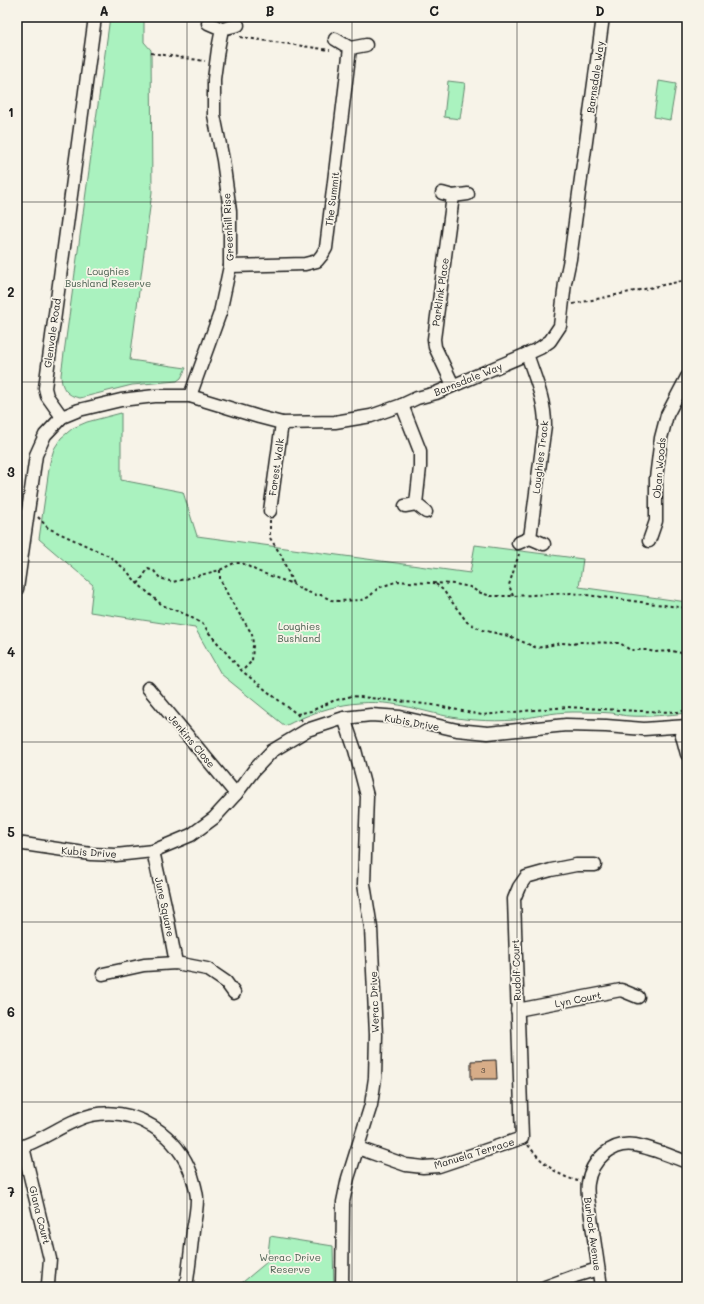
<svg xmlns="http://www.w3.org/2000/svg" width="704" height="1304" font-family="Mali,sans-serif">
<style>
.green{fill:#aaf2bf;stroke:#63876e}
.building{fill:#d7ad88;stroke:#1c1c1c}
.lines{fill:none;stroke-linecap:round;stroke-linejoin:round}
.minor-casing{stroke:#1c1c1c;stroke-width:15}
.path{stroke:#1c1c1c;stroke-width:2;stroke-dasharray:3 3;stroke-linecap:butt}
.minor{stroke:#f7f3e8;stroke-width:12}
.grid{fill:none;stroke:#1c1c1c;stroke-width:1;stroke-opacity:0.55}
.labels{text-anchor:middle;stroke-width:3.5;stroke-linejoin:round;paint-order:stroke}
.number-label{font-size:8px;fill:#4b4037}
.street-label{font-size:10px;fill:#1c1c1c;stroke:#f7f3e8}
.park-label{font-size:10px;fill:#475c4d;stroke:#f7f3e8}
.neatline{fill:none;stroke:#1c1c1c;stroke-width:1.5}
.grid-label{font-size:13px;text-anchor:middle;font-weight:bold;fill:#1c1c1c}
</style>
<rect width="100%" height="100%" fill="#f7f3e8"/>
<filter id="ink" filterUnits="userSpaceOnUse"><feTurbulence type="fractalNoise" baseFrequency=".025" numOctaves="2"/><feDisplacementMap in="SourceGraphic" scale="8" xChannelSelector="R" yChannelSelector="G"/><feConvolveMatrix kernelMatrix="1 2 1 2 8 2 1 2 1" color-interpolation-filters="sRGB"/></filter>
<g filter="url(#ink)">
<g class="green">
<path d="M 110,17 L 144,17 L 144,42 L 151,50 L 152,192 L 130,360 L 186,368 L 181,378 L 177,381 L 132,385 L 80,398 C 67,396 61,388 61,375 Z"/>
<path d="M 448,81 L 465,83 L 460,119 L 444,117 Z"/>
<path d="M 659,81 L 676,84 L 670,120 L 654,117 Z"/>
<path d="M 121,413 L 121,480 L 183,492 L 197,536 L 470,573 L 475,545 L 583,559 L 579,587 L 687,602 L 687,713 C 668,715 649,717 630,716 C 624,716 618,714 612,713 C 599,712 585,712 572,712 C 553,712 534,717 515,720 C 502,721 489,721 476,720 C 452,719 431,712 408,707 C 364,696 324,706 285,726 L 221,674 L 195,628 L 90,612 L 93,585 L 39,539 L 50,462 L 54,449 L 61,438 L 73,428 L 87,422 Z"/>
<path d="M 270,1236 L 333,1246 L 334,1287 L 237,1287 L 267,1262 Z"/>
</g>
<path class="building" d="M 496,1060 L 497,1079 L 471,1079 L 471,1061 Z"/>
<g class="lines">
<g class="minor-casing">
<g id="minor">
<path d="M 208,23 L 222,29 L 238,25"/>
<path d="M 335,39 L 350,48 L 366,45"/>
<path d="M 442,193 L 453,196 L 468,194"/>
<path d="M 453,196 L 434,339 L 435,347 L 453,385"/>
<path d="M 230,266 L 305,264 L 317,261 L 322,255 L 326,248 L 350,48"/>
<path d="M 527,354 C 535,378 545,400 545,425 L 530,538"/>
<path d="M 190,396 L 220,313 L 230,266 L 230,211 L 223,160 L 214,115 L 214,79 L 218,49 L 222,29"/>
<path d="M 402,405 L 420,451 L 420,467 L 416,504"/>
<path d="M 62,417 L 47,396 L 45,388 L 95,17"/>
<path d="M 405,506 L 416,504 L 426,512"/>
<path d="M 270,511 L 282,423"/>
<path d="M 649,541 L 656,521 L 656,478 L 661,438 L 667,415 L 687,377"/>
<path d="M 518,543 L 530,538 L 544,544"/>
<path d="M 17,589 L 36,455 L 45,435 L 62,417 L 79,410 L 121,400 L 155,396 L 190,396 L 259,417 L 282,423 L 335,422 L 371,416 L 402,405 L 417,398 L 436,393 L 527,354 L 540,348 L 550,341 L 560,326 L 565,283 L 570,259 L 603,17"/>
<path d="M 148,688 L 236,794"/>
<path d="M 680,728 L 687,754"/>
<path d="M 17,843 L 91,854 L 116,855 L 153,851 L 191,835 L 214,818 L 236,794 L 254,770 L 272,751 L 307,730 L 344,718 L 371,715 L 400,717 L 457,730 L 488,733 L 566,725 L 606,726 L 644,729 L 687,726"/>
<path d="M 153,851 L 165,905 L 176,963"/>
<path d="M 103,974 L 144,965 L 176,963 L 207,969 L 226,982 L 234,993"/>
<path d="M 517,1010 L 621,990 L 638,997"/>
<path d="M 23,1147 L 50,1259 L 48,1284"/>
<path d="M 17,1148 C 44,1141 65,1121 92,1115 C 136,1106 178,1135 192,1176 C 194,1183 197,1192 197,1199 C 197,1209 195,1220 193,1230 C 191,1249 189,1268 186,1287"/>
<path d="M 358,1148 L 406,1165 L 423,1167 L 439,1166 L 522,1138 L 514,899 L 519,887 L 526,877 L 551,870 L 576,865 L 595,865"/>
<path d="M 342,1287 L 343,1202 L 348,1178 L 371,1105 L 375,1078 L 376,1035 L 371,928 L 364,884 L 367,796 L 355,750 L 344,718"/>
<path d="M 545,1287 L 575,1276 L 598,1269"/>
<path d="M 601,1287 C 598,1264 594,1240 591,1217 C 590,1206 586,1194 588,1183 C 591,1161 611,1141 635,1145 C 652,1148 670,1156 687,1162"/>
</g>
</g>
<g class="path">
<path d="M 240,37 L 330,50"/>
<path d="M 151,53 L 205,61"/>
<path d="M 573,304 L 687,280"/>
<path d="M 38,517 L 48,528 L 109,556 L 126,570 L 138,584 L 162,605 L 187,615 L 204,625 L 209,633 L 242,671 L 277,699 L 297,714 L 302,721"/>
<path d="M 270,520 L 270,538 L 281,555 L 293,584"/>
<path d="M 220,570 L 220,579 L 230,599 L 252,634 L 253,645 L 252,661 L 242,671"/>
<path d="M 138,584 L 148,569 L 154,571 L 160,578 L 173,582 L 220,570 L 234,563 L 242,563 L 257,571 L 293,584 L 300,589 L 316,595 L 321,595 L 331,600 L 338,601 L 361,600 L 369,597 L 378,588 L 398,581 L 408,582 L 455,584 L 470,587 L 478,592 L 491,596 L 513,596 L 571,593 L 687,608"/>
<path d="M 436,584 L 443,590 L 467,622 L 482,630 L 509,636 L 537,648 L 561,643 L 574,644 L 579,642 L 620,643 L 630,650 L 647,650 L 654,652 L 672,651 L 687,654"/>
<path d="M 513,596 L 509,585 L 519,554"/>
<path d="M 297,714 L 311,711 L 333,701 L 352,696 L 433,705 L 482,715 L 567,707 L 639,711 L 678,712 L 687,710"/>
<path d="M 528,1145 C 541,1162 557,1176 578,1181"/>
</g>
<use href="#minor" class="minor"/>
</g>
</g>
<path class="grid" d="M 187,17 L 187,1287M 352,17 L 352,1287M 517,17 L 517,1287M 17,202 L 687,202M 17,382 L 687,382M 17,562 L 687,562M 17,742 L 687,742M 17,922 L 687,922M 17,1102 L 687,1102"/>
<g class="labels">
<g class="number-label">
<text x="483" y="1073">3</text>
</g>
<g class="street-label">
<text transform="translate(595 77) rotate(-82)" y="4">Barnsdale Way</text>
<text transform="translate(332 199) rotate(-83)" y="4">The Summit</text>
<text transform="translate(228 227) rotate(-93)" y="4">Greenhill Rise</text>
<text transform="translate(440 292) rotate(-82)" y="4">Parklink Place</text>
<text transform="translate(52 333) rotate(-82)" y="4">Glenvale Road</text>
<text transform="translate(468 379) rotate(-22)" y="4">Barnsdale Way</text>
<text transform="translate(540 457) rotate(-83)" y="4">Loughies Track</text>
<text transform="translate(276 467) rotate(-82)" y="4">Forest Walk</text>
<text transform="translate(659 468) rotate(-85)" y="4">Oban Woods</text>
<text transform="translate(412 722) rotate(10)" y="4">Kubis Drive</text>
<text transform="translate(192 741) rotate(50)" y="4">Jenkins Close</text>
<text transform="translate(89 852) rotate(4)" y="4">Kubis Drive</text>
<text transform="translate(165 907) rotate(78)" y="4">June Square</text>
<text transform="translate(516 970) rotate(-92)" y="4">Rudolf Court</text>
<text transform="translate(578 999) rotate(-11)" y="4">Lyn Court</text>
<text transform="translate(374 1002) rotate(-92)" y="4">Werac Drive</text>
<text transform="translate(474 1153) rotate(-17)" y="4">Manuela Terrace</text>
<text transform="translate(40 1215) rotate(76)" y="4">Giana Court</text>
<text transform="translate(593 1234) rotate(82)" y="4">Burlock Avenue</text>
</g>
<g class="park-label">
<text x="108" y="275">Loughies<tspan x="108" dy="12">Bushland Reserve</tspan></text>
<text x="299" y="630">Loughies<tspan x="299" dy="12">Bushland</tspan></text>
<text x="290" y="1261">Werac Drive<tspan x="290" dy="12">Reserve</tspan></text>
</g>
</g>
<rect width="704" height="1304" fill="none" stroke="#f7f3e8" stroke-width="44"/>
<rect x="22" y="22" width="660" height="1260" class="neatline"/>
<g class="grid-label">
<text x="104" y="16">A</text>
<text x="270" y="16">B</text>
<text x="434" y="16">C</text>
<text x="600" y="16">D</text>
<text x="11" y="117">1</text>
<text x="11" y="297">2</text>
<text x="11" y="477">3</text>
<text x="11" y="657">4</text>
<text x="11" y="837">5</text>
<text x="11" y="1017">6</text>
<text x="11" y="1197">7</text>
</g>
</svg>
